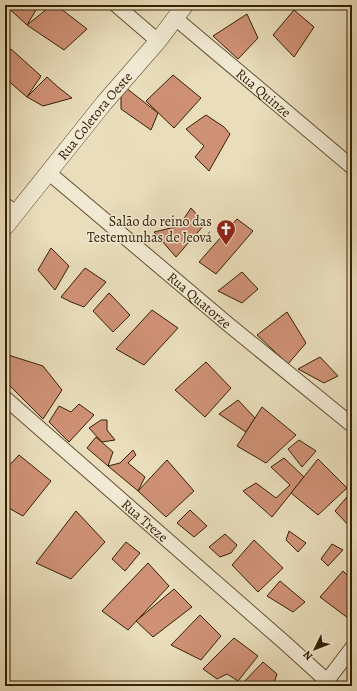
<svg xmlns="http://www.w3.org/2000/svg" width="357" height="691" font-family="Alegreya,serif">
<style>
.building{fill:#cf9176;stroke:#352102}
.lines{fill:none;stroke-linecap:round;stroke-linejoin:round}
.minor-casing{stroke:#625030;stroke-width:16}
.tertiary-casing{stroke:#625030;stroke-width:18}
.minor{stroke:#f1e9d3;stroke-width:14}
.tertiary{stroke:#f1e9d3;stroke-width:17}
.labels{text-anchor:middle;stroke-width:3;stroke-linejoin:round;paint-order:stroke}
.street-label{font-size:14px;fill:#352102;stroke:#f1e9d3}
.poi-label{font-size:14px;fill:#352102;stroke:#f1e9d3;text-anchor:end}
</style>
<rect width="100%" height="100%" fill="#e9ddbb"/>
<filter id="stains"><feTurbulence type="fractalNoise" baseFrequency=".005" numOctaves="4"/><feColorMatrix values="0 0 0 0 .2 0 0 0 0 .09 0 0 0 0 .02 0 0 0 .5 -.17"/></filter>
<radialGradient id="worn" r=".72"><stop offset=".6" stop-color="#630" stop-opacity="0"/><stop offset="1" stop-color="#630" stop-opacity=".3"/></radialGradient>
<g class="building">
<path d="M 5,5 L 39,5 L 27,25 Z"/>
<path d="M 52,5 L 56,5 L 87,29 L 64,50 L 27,25 Z"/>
<path d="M 294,10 L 314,27 L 294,57 L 273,35 Z"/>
<path d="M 247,14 L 258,38 L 238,59 L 213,36 Z"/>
<path d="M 11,49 L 41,76 L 27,97 L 5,78 L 5,56 Z"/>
<path d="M 173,75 L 201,98 L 174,128 L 146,101 Z"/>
<path d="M 47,77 L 58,87 L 72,98 L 43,106 L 27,97 Z"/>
<path d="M 121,84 L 158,113 L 151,130 L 121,109 Z"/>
<path d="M 206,115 L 224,127 L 230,134 L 209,171 L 195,157 L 204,146 L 186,129 Z"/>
<path d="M 191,208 L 205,224 L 176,257 L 154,232 L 179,226 Z"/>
<path d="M 237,219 L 253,231 L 216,274 L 199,262 Z"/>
<path d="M 51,248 L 69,266 L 55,290 L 38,270 Z"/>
<path d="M 85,268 L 106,282 L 84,307 L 71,302 L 61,297 Z"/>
<path d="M 242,272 L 258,289 L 242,303 L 218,291 Z"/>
<path d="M 109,293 L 130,315 L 113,332 L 93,311 Z"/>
<path d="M 5,299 L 9,303 L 5,309 Z"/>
<path d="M 152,310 L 178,328 L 144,365 L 116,349 Z"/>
<path d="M 287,312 L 306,343 L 288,364 L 257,335 Z"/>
<path d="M 5,354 L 43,366 L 62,390 L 43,419 L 5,381 Z"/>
<path d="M 320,357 L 338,376 L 324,383 L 298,369 Z"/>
<path d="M 206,362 L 231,388 L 205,417 L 175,390 Z"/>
<path d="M 238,400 L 255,418 L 246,432 L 219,414 Z"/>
<path d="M 79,404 L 94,415 L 69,442 L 49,422 L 59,406 L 71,412 Z"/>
<path d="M 262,407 L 296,435 L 266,463 L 237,446 Z"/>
<path d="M 101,420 L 107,420 L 107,430 L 115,440 L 102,442 L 89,428 Z"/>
<path d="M 96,437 L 113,452 L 108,466 L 87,448 Z"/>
<path d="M 299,440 L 316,451 L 302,467 L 288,449 Z"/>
<path d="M 133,450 L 136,455 L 128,463 L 145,477 L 138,491 L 108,466 L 120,463 Z"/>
<path d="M 19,455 L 51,481 L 23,516 L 5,506 L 5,470 Z"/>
<path d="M 284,458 L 304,477 L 272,517 L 243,491 L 256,483 L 276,498 L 290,485 L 271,467 Z"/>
<path d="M 318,459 L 347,488 L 318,515 L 291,493 Z"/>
<path d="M 167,460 L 194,491 L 166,517 L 138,491 Z"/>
<path d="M 352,491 L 352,535 L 351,536 L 352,529 L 335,511 Z"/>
<path d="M 190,510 L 207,526 L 194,537 L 177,523 Z"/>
<path d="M 76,511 L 105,542 L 71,579 L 36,563 Z"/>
<path d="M 289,531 L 306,543 L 298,552 L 286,540 Z"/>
<path d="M 225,534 L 237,545 L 231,553 L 220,557 L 209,547 Z"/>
<path d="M 254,540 L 283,568 L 258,592 L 232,565 Z"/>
<path d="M 126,542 L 140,553 L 125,571 L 112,559 Z"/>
<path d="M 332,544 L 343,550 L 328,566 L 321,559 Z"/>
<path d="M 148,563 L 169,586 L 128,630 L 102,611 Z"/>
<path d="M 343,571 L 352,580 L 352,621 L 320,597 Z"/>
<path d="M 280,581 L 305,602 L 293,612 L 267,596 Z"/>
<path d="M 174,589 L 192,607 L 153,637 L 136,621 Z"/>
<path d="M 200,615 L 221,636 L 201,660 L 171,645 Z"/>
<path d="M 234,638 L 258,656 L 238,681 L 227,674 L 217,679 L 203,669 Z"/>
<path d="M 263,662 L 277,674 L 273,686 L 240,686 Z"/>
</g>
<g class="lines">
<g class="minor-casing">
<g id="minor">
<path d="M 116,5 L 158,41"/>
<path id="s1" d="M 175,18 L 352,167"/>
<path id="s2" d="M 49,173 L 229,325 L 352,425"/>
<path d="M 5,205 L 16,213"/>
<path id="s3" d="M 5,398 L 285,643 L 327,681"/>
<path d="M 323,686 L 352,648"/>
</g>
</g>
<g class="tertiary-casing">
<g id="tertiary">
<path id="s4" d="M 5,227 L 104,103 L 158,41 L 185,5"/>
</g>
</g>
<use href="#minor" class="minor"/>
<use href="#tertiary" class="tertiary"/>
</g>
<defs>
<g id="church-pin" transform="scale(1)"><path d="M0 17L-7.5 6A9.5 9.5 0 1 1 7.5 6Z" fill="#8f2418" stroke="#f1e9d3"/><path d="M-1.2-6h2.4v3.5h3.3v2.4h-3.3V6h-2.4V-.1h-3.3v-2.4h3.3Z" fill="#fff"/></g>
</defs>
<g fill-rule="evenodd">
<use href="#church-pin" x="226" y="229"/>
</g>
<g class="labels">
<g class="street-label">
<text dy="5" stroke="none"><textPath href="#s1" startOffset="116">Rua Quinze</textPath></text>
<text dy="5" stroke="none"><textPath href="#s4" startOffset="143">Rua Coletora Oeste</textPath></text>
<text dy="5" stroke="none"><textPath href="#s2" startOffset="197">Rua Quatorze</textPath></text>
<text dy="5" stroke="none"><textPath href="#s3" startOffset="186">Rua Treze</textPath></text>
</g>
<g class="poi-label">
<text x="212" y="226">Salão do reino das<tspan x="212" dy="16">Testemunhas de Jeová</tspan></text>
</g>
</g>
<rect width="357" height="691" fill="none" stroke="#e9ddbb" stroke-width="20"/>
<rect x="6" y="6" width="345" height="679" fill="none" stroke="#352102" stroke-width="2"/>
<rect x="10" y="10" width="337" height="671" fill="none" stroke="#352102"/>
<g transform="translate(315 649) rotate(227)" stroke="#f1e9d3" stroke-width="3" paint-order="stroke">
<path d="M0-3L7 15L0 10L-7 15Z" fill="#352102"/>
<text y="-6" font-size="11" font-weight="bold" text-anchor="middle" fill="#352102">N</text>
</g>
<rect width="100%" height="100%" filter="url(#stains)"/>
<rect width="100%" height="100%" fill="url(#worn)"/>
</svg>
